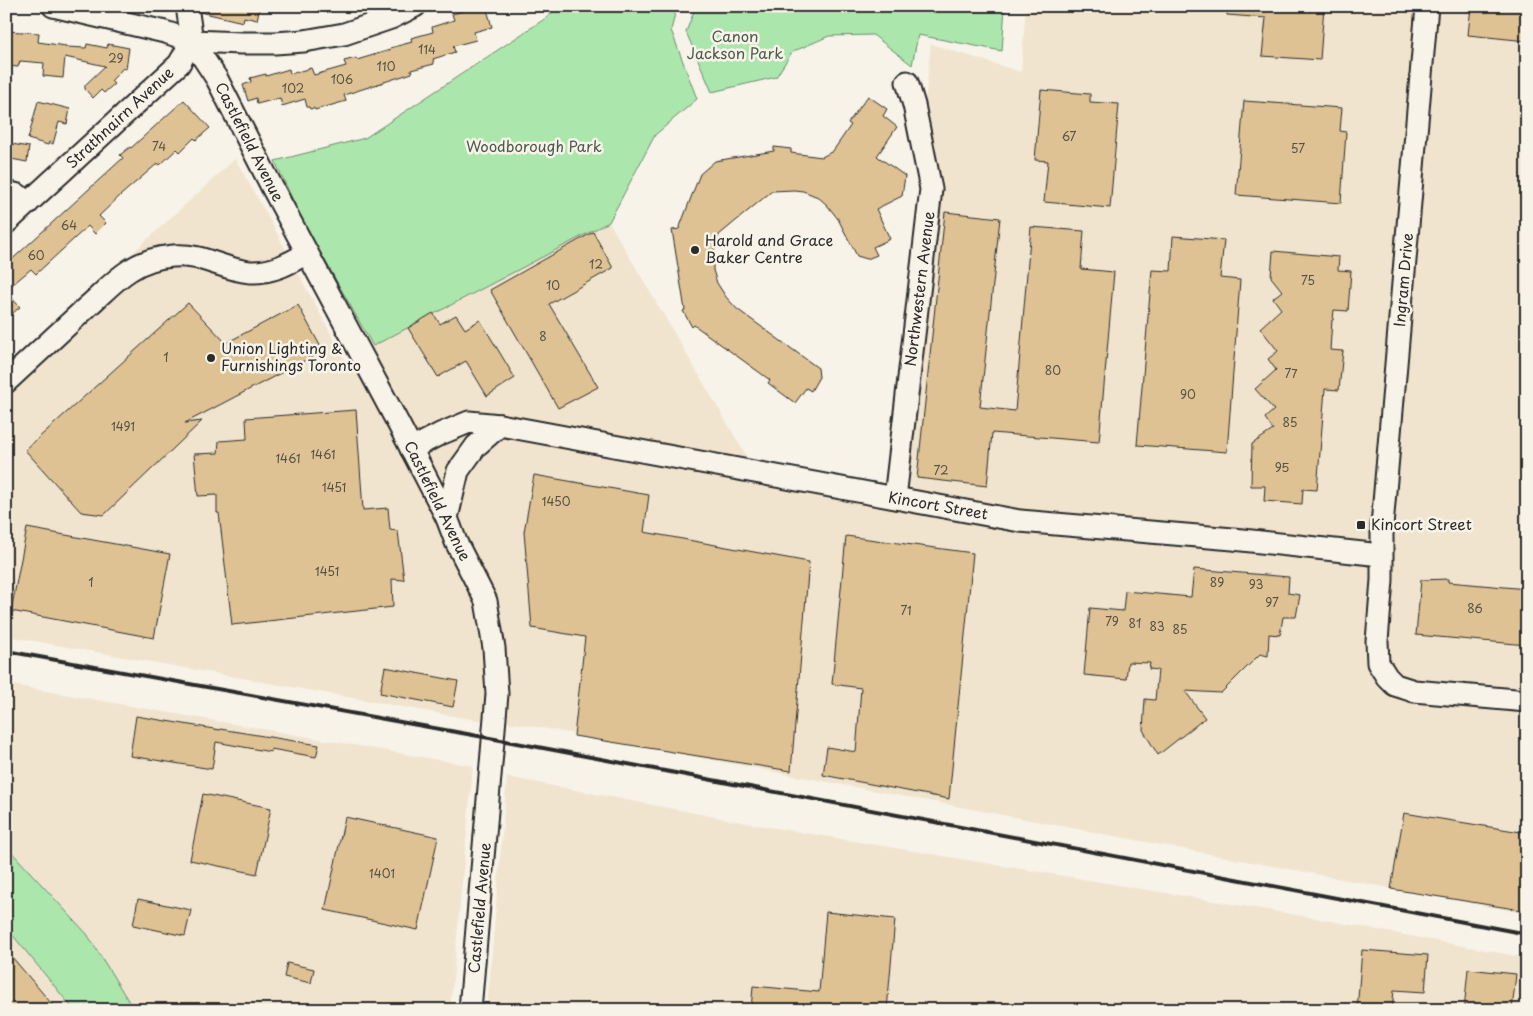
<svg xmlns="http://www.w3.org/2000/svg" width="1533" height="1016" font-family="'Playpen Sans',sans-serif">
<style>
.built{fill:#f0e4ce}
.green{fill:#abe7ad;stroke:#6b896c}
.building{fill:#dec293;stroke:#2b2b2b}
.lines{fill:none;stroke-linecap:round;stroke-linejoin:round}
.minor-casing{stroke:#2b2b2b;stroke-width:25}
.minor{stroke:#f7f3e8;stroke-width:21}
.rail{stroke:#2b2b2b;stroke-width:4}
.poi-dot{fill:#2b2b2b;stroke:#f7f3e8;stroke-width:2}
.labels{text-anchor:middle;stroke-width:5;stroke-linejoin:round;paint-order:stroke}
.number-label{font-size:12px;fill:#585145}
.park-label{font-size:15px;fill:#4b5a4c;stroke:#f7f3e8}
.street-label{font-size:15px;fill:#2b2b2b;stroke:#f7f3e8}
.poi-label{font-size:15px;fill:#2b2b2b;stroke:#f7f3e8;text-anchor:start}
</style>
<rect width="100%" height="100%" fill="#f7f3e8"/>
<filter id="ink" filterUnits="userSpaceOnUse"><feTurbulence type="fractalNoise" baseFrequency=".02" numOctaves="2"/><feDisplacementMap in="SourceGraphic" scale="10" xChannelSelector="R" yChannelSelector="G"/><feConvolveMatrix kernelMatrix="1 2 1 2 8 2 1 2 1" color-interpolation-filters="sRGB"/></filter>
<g filter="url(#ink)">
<g class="built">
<path d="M 1026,6 L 1527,6 L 1527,914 L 521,724 L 470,719 L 6,636 L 6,369 L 235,159 L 266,213 L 352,373 L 373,346 L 609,222 L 764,486 L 904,512 L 909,491 L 939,191 L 925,105 L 931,44 L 1021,72 Z"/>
<path d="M 6,684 L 473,766 L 450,1010 L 134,1010 L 87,934 L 6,846 Z"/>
<path d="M 507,777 L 752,824 L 1309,917 L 1527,958 L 1527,1010 L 487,1010 Z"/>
<path d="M 6,927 L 72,1006 L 74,1010 L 6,1010 Z"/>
</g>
<g class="green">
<path d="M 560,6 L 677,6 L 671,30 L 697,99 L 655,135 L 609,222 L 373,346 L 300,216 L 275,161 L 365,138 L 546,18 Z"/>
<path d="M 696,6 L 1005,6 L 1002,51 L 918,35 L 912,65 L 873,35 L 829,36 L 792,52 L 776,77 L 712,92 L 686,32 Z"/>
<path d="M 6,846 L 87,934 L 134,1010 L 74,1010 L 6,927 Z"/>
</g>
<g class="building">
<path d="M 200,6 L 260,6 L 257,20 L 244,17 L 243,22 L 200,12 Z"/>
<path d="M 470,6 L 486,6 L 492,27 L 474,32 L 476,40 L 453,46 L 455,52 L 433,59 L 434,64 L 411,70 L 412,73 L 344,95 L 346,101 L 315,110 L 314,108 L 310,109 L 309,107 L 307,107 L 305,99 L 282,106 L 280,98 L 257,104 L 256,98 L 248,101 L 243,85 L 251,82 L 250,78 L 266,74 L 266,76 L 289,69 L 290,74 L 311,68 L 314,75 L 346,66 L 344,61 L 356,58 L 357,60 L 390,50 L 390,48 L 412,42 L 411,38 L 433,32 L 432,27 L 454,20 L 452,14 L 471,9 Z"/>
<path d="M 1227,6 L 1324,6 L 1320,60 L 1262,56 L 1266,18 L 1227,15 Z"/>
<path d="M 1471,6 L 1527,6 L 1527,41 L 1468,35 Z"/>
<path d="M 6,31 L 39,33 L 38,42 L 66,46 L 66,47 L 86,48 L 87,44 L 107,48 L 108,44 L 129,48 L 126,69 L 123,68 L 111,81 L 114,84 L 104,93 L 101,90 L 93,98 L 85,89 L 85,85 L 105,66 L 65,57 L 63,78 L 43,76 L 44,63 L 20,61 L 18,67 L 6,66 Z"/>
<path d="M 1041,90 L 1090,94 L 1090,102 L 1119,104 L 1110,208 L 1044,202 L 1048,161 L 1035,160 Z"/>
<path d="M 868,96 L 887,109 L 883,116 L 897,127 L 877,156 L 905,176 L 902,196 L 876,209 L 890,239 L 873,247 L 877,255 L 867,259 L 857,256 L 838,219 L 827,205 L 818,197 L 803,191 L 794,190 L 772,191 L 719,235 L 713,254 L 713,270 L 717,283 L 726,297 L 737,309 L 818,368 L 819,377 L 811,391 L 806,388 L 795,403 L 768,383 L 770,380 L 694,325 L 692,327 L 683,311 L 685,310 L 672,230 L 679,229 L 700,174 L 715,161 L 774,151 L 774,147 L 791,149 L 791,153 L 822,157 L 833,151 L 851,125 L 848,123 Z"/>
<path d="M 184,100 L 210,128 L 196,140 L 194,138 L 180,152 L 177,149 L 160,165 L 158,163 L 122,194 L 99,216 L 106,223 L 95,234 L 88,226 L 36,274 L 31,269 L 6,290 L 6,265 L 123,158 L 120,155 L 130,147 L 131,148 Z"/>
<path d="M 38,101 L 70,109 L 67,124 L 59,122 L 53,144 L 49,142 L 48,145 L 28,139 Z"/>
<path d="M 1244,101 L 1342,108 L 1340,131 L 1346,132 L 1341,203 L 1236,195 Z"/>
<path d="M 6,143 L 29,147 L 27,162 L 6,158 Z"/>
<path d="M 945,212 L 1000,218 L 980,407 L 1015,411 L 1031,227 L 1084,231 L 1081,269 L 1114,272 L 1099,442 L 992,433 L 987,486 L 917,478 Z"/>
<path d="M 593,232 L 613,268 L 549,304 L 598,387 L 558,408 L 490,290 Z"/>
<path d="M 1173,236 L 1224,240 L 1220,278 L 1240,280 L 1227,452 L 1137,445 L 1152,270 L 1171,271 Z"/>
<path d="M 1273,251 L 1339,257 L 1338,270 L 1351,271 L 1348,311 L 1334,310 L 1333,320 L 1332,320 L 1330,350 L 1343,351 L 1339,390 L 1325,389 L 1317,490 L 1303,489 L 1302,504 L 1264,501 L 1265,486 L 1251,486 L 1252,444 L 1273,430 L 1265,418 L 1274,410 L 1255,389 L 1276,370 L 1268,359 L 1278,351 L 1260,328 L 1281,309 L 1273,298 L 1282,291 L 1271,277 Z"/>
<path d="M 6,292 L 20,307 L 6,319 Z"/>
<path d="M 188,303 L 226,343 L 298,305 L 323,351 L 185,423 L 202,421 L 104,515 L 81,512 L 25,450 Z"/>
<path d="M 433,313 L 440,324 L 456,315 L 465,329 L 480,320 L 515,378 L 487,396 L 466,361 L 438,377 L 408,328 Z"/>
<path d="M 356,410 L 363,510 L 388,508 L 390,530 L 398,531 L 404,580 L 392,579 L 393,607 L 232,625 L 219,513 L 217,513 L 217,495 L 198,496 L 194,454 L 218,453 L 219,441 L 247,439 L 246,418 Z"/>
<path d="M 534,475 L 649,495 L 644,532 L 809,562 L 791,771 L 574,736 L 585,637 L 532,628 L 524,532 Z"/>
<path d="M 27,528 L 170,554 L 154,638 L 11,611 Z"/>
<path d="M 846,536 L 973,553 L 949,799 L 823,775 L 827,747 L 856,752 L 861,688 L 832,684 Z"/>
<path d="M 1194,569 L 1289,577 L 1288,593 L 1300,595 L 1296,617 L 1283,617 L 1280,635 L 1269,634 L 1268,656 L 1260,654 L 1221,693 L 1185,691 L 1205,718 L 1158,755 L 1143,730 L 1145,699 L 1155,700 L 1158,670 L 1149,669 L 1150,663 L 1128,662 L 1126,679 L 1084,675 L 1090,608 L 1123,611 L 1125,591 L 1191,597 Z"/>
<path d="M 1448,579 L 1448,582 L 1527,589 L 1527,645 L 1416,635 L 1421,580 Z"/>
<path d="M 385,667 L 458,681 L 453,707 L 380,693 Z"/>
<path d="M 136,716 L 220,730 L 220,729 L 319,745 L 316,757 L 271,749 L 271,752 L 216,742 L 212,769 L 130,756 Z"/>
<path d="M 203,794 L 271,808 L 257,874 L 190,860 Z"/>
<path d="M 1404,813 L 1527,833 L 1527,911 L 1391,889 Z"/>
<path d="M 345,817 L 438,837 L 418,930 L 325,910 Z"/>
<path d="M 138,899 L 191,910 L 185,936 L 133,925 Z"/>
<path d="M 826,912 L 895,919 L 887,1010 L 751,1010 L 753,986 L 819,992 Z"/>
<path d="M 6,950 L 57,1010 L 6,1010 Z"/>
<path d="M 1362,950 L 1428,955 L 1425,992 L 1394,990 L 1392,1010 L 1357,1010 Z"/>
<path d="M 287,963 L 314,969 L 311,983 L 284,977 Z"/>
<path d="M 1468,969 L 1516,974 L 1512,1010 L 1464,1010 Z"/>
</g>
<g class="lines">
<g class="minor-casing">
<g id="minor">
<path d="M 53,6 L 165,32 L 192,41 L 241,43 L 275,43 L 304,41 L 344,34 L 391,18 L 415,6"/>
<path d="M 187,6 L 192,41 L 217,79 L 272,187 L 399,425 L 447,518 L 456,542 L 486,601 L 494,648 L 497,694 L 470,1010"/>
<path d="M 1427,6 L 1382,526 L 1382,580 L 1377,641 L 1378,663 L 1387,677 L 1395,685 L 1414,691 L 1527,701"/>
<path d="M 6,192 L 18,195 L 28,203"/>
<path d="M 6,223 L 179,64 L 192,41"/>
<path d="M 6,382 C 33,357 60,332 87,307 C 101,295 114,280 130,270 C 142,262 158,257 173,256 C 202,253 223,270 250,272 C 272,273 290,263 307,253"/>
<path d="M 411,449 L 440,434 L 469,422 L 500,425 L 1020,521 L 1233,539 L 1381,555"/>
<path d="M 895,498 L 931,189 L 914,105 L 907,82"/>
<path d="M 447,518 L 458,471 L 476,446 L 500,425"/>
</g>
</g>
<use href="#minor" class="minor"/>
<path class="rail" d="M 6,651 L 506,741 L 1527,934"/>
</g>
</g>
<g class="poi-dot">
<circle cx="695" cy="250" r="5"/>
<circle cx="211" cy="358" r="5"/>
<rect x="1356" y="520" width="10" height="10" rx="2.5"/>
</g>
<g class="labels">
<g class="number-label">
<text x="427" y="54">114</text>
<text x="116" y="63">29</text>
<text x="386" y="71">110</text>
<text x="342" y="84">106</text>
<text x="293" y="93">102</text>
<text x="1069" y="141">67</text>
<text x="159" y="151">74</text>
<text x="1298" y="153">57</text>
<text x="69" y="230">64</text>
<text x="36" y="260">60</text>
<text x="596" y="269">12</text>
<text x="1308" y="285">75</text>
<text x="553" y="290">10</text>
<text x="543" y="341">8</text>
<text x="166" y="362">1</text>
<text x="1053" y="375">80</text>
<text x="1291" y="378">77</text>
<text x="1188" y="399">90</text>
<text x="1290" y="427">85</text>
<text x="123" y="431">1491</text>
<text x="323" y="459">1461</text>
<text x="288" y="463">1461</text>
<text x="1282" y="472">95</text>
<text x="941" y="475">72</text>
<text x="334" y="492">1451</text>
<text x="556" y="506">1450</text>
<text x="327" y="576">1451</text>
<text x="91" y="587">1</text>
<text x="1217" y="587">89</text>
<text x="1256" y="589">93</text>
<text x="1272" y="607">97</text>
<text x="1475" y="613">86</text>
<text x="906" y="615">71</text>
<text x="1112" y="626">79</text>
<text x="1135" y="628">81</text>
<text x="1157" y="631">83</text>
<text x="1180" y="634">85</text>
<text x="382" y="878">1401</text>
</g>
<g class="park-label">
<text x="735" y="42">Canon<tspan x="735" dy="17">Jackson Park</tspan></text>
<text x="534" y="152">Woodborough Park</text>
</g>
<g class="street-label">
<text transform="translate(120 118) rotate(-43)" y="5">Strathnairn Avenue</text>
<text transform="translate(249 142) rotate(63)" y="5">Castlefield Avenue</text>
<text transform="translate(1404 280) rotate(-85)" y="5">Ingram Drive</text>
<text transform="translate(920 289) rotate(-83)" y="5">Northwestern Avenue</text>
<text transform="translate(437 501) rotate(64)" y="5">Castlefield Avenue</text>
<text transform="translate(938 506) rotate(10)" y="5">Kincort Street</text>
<text transform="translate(480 908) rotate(-85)" y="5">Castlefield Avenue</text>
</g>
<g class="poi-label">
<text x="705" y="246">Harold and Grace<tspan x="705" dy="17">Baker Centre</tspan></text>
<text x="221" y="354">Union Lighting &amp;<tspan x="221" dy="17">Furnishings Toronto</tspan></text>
<text x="1371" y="530">Kincort Street</text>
</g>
</g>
<rect width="1533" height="1016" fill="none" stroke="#f7f3e8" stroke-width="25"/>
<rect x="12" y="12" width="1508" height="991" fill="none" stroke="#2b2b2b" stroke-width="2" filter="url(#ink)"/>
</svg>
